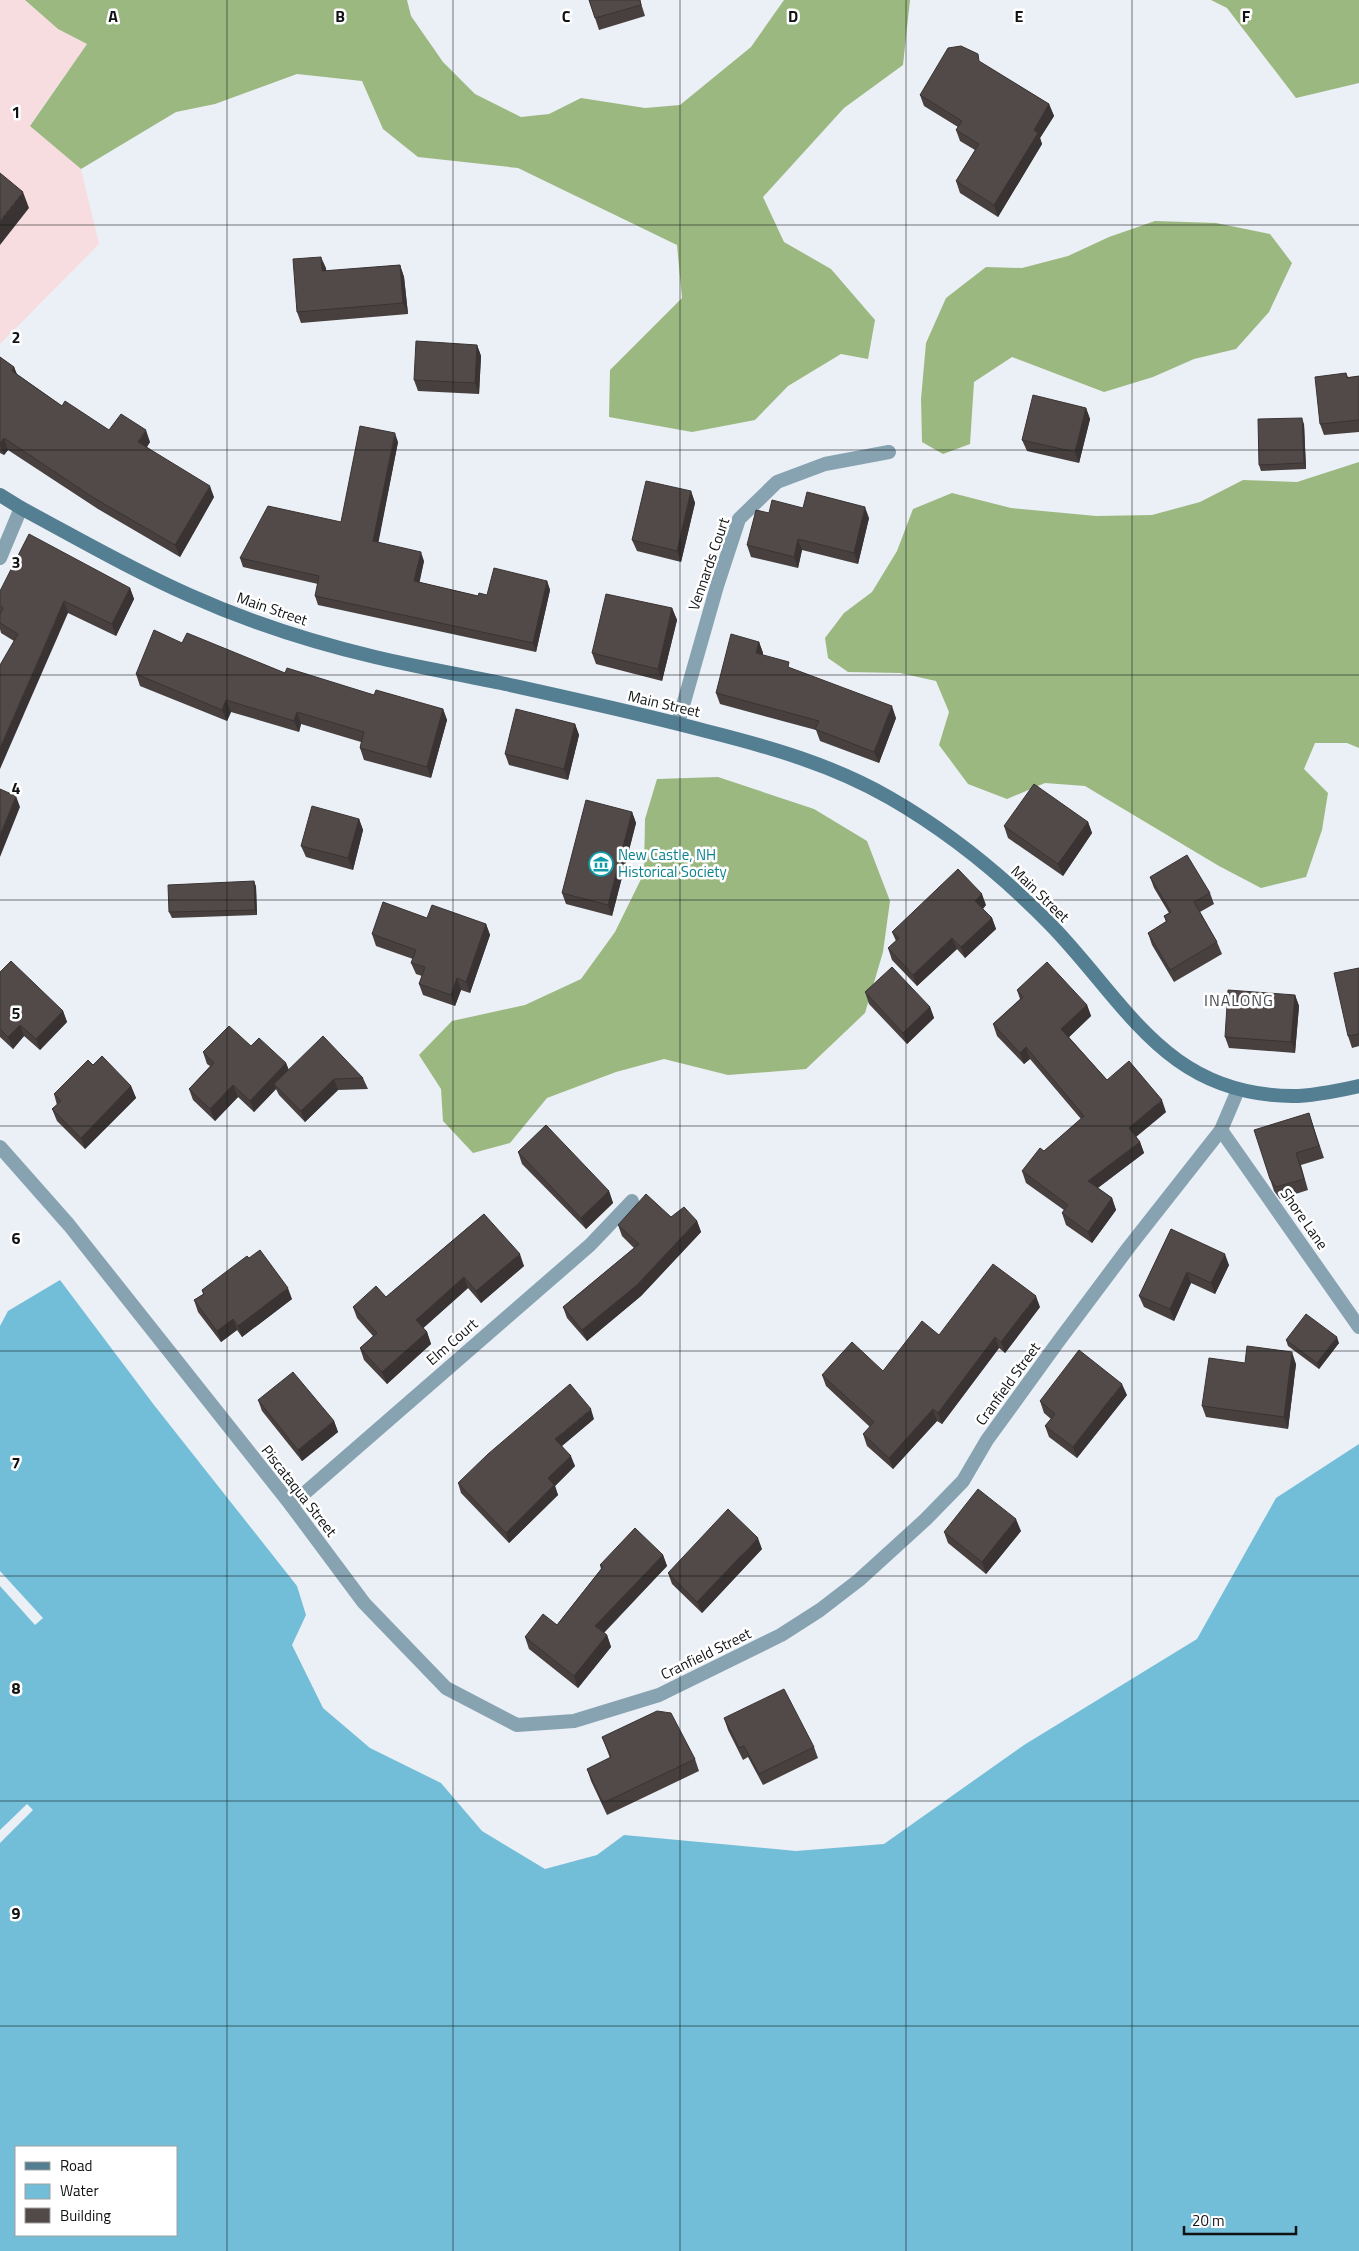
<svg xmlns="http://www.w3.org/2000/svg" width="1359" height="2251" font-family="'Titillium Web',sans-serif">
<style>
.commercial{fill:#f8dde0}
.forest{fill:#9bb880}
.water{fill:#72bdd7;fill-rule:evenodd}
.pier{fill:#ebeff6}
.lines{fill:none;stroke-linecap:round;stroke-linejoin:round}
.minor{stroke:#87a3b1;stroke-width:14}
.secondary{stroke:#547e92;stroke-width:14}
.wall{fill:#47403f}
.shaded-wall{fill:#393433}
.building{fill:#524a49;stroke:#393433}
.grid{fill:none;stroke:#101214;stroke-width:1;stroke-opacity:0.55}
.labels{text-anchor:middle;stroke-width:5;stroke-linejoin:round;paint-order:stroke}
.street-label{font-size:15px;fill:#101214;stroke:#fff}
.culture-label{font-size:15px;fill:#0d838f;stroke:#fff;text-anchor:start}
.neighbourhood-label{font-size:16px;letter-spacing:1px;fill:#484b51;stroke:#fff}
.grid-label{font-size:16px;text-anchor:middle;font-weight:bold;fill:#101214;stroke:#fff;stroke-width:5;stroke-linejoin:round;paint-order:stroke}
</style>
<rect width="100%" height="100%" fill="#ebeff6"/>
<path class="commercial" d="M 0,0 L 25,0 L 58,29 L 87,44 L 30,125 L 81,169 L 99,244 L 0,344 Z"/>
<g class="forest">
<path d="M 25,0 L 407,0 L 411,16 L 443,62 L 475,94 L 521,117 L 549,114 L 581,98 L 645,108 L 680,105 L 751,47 L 784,0 L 910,0 L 903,65 L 844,108 L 763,197 L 784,242 L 831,269 L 875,320 L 868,359 L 841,354 L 788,386 L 755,420 L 692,432 L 609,417 L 610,370 L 682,298 L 677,245 L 518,168 L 418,157 L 383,129 L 362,81 L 297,74 L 215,104 L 176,112 L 81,169 L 30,126 L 87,44 L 58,29 Z"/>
<path d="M 1211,0 L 1359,0 L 1359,83 L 1296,98 L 1227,8 Z"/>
<path d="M 1155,221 L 1216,223 L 1270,234 L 1292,263 L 1269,312 L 1236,349 L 1194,359 L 1153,377 L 1104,392 L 1012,357 L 974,382 L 970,444 L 943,454 L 922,442 L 921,399 L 926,343 L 946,298 L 986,267 L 1022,268 L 1068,256 L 1109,237 Z"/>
<path d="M 1359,462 L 1359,748 L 1347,743 L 1315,743 L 1304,769 L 1328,793 L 1322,830 L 1306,877 L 1261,888 L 1219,866 L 1085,786 L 1045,783 L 1007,799 L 968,784 L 939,745 L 949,712 L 936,681 L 900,673 L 848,672 L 828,658 L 825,638 L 844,613 L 872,592 L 897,551 L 913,509 L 952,493 L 1011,508 L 1096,516 L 1152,515 L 1200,502 L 1243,480 L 1297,482 Z"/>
<path d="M 718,777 L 814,809 L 867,841 L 890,901 L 883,952 L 865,1013 L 806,1069 L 728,1075 L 664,1059 L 616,1072 L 547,1098 L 510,1143 L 473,1153 L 443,1121 L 441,1089 L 419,1055 L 452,1021 L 525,1005 L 581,979 L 615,932 L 644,873 L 645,819 L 657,779 Z"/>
</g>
<path class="water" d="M 60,1280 L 154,1405 L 297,1586 L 306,1615 L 292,1645 L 323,1708 L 370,1748 L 441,1783 L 482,1831 L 545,1869 L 597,1855 L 624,1835 L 796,1851 L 884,1844 L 1024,1745 L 1197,1639 L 1276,1498 L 1359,1444 L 1359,2251 L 0,2251 L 0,1326 L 8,1311 ZM 16,2147 L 176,2147 L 176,2235 L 16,2235 Z"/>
<g class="pier">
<path d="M 0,1571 L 43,1618 L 35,1625 L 0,1586 Z"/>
<path d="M 27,1804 L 33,1810 L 0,1843 L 0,1830 Z"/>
</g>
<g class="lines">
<g class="minor">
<path d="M 0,558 L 21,508"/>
<path d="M 678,723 L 717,586 L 739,519 L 777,482 L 825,464 L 889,452"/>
<path d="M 1221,1130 L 1359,1327"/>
<path d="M 0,1147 L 69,1225 L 291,1505 L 364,1603 L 446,1688 L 517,1725 L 574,1721 L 659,1695 L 781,1635 L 820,1610 L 859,1580 L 926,1519 L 963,1481 L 987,1440 L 1058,1342 L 1129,1247 L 1221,1130 L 1238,1090"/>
<path d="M 291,1505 L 590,1245 L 632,1201"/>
</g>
<path class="secondary" d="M 0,495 L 21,508 C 77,538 132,570 189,595 C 249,622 311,642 375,657 C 416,667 459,674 501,683 C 569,698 638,713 706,731 C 770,747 833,765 890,798 C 949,832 1002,875 1050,924 C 1126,1002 1165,1095 1292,1096 C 1314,1096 1337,1091 1359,1086"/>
</g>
<g class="wall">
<path d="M 589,0 L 640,0 L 645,16 L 599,30 Z"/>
<path d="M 981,63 L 1049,104 L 1054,116 L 1040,138 L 1042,144 L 998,217 L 960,193 L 956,181 L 975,150 L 960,141 L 956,130 L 958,127 L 924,106 L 920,95 Z"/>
<path d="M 400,265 L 404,277 L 408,314 L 301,323 L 297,312 L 326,268 L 326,271 Z"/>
<path d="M 477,345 L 481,356 L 479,394 L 418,391 L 414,380 Z"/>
<path d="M 0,357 L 14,367 L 17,374 L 62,406 L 109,430 L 150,442 L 147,447 L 214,497 L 180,557 L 98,509 L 8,450 L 4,455 L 0,453 Z"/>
<path d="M 1346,373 L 1348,377 L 1359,376 L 1359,432 L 1324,435 L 1320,424 Z"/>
<path d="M 1086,408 L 1090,419 L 1079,463 L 1027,451 L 1022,440 Z"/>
<path d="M 1304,424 L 1306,469 L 1261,471 L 1259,465 Z"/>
<path d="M 398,442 L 378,542 L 424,561 L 419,582 L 478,596 L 487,595 L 547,581 L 550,590 L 536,652 L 318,605 L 315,596 L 318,584 L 243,567 L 240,558 L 341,522 Z"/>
<path d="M 691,491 L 695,503 L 681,562 L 637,551 L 632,540 Z"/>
<path d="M 803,508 L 869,518 L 858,564 L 802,550 L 798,568 L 751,557 L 747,545 L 769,513 Z"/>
<path d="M 130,588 L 134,599 L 116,636 L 68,613 L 14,641 L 1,633 L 0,629 L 0,591 Z"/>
<path d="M 672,608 L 677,620 L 662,681 L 596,664 L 592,653 Z"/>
<path d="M 759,642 L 763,653 L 763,655 L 896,718 L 879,763 L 820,741 L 816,730 L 720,704 L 716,693 Z"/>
<path d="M 182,643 L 285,673 L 374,695 L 443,709 L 447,720 L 431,778 L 364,760 L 360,748 L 361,742 L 301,724 L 299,732 L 231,712 L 227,721 L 140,686 L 136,674 Z"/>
<path d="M 575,724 L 579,735 L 568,780 L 509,765 L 505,754 Z"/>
<path d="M 632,812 L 636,823 L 612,916 L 566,904 L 562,893 Z"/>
<path d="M 359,819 L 363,830 L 353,870 L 306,857 L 301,846 Z"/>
<path d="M 1088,822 L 1092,833 L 1063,876 L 1008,838 L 1004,826 Z"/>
<path d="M 1150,877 L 1210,893 L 1214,904 L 1200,912 L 1217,942 L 1222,954 L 1174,982 L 1152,945 L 1148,933 L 1166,922 L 1164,916 L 1169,913 L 1154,888 Z"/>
<path d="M 254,881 L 256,887 L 257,915 L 172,918 L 169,912 Z"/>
<path d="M 986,905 L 983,909 L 992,918 L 996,929 L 965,958 L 957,949 L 917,986 L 892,960 L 888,948 L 896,941 L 892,932 Z"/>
<path d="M 427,918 L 486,924 L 490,935 L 470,993 L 461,990 L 455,1006 L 423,995 L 419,984 L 422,976 L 416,974 L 411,963 L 413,959 L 376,946 L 372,934 Z"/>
<path d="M 1359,968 L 1359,1046 L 1352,1048 L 1348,1036 Z"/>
<path d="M 0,972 L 63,1011 L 67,1022 L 40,1050 L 24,1036 L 13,1049 L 0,1037 Z"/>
<path d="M 1017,990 L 1087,1005 L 1091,1016 L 1069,1037 L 1107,1080 L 1166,1112 L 1136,1137 L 1140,1142 L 1144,1153 L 1098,1188 L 1112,1198 L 1116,1210 L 1092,1243 L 1066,1225 L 1062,1213 L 1064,1210 L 1026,1183 L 1022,1171 L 1044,1151 L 1081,1119 L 1030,1059 L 1024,1064 L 997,1036 L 993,1024 L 1020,999 Z"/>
<path d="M 865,992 L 930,1007 L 934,1018 L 907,1044 L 869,1004 Z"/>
<path d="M 1295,995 L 1299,1006 L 1295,1053 L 1229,1048 L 1225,1037 Z"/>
<path d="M 251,1046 L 286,1063 L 289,1070 L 363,1078 L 368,1089 L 338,1090 L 305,1122 L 279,1095 L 276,1089 L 254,1112 L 238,1097 L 215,1121 L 193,1100 L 189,1089 L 210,1066 L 207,1064 L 203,1052 Z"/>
<path d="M 93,1065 L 131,1086 L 136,1098 L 85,1149 L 57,1121 L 52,1109 L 57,1105 L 54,1094 Z"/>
<path d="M 1309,1113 L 1324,1158 L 1301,1165 L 1308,1190 L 1280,1199 L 1274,1191 L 1270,1179 Z"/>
<path d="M 518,1152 L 609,1191 L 613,1203 L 586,1229 L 522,1164 Z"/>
<path d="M 484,1214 L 524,1266 L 481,1303 L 468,1288 L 423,1328 L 427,1332 L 431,1344 L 387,1384 L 364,1360 L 360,1348 L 373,1336 L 357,1318 L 353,1307 L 386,1297 Z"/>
<path d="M 671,1217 L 697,1221 L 701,1232 L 641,1296 L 587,1341 L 567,1318 L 563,1307 L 634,1248 L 622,1236 L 618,1225 Z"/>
<path d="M 1171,1229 L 1229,1265 L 1215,1294 L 1191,1283 L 1174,1321 L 1144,1307 L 1139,1296 Z"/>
<path d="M 249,1258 L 292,1299 L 242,1337 L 237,1330 L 221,1342 L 198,1312 L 194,1300 L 203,1294 L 202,1290 Z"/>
<path d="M 1040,1307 L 1005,1353 L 999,1348 L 942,1424 L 937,1421 L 893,1469 L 867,1446 L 863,1434 L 870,1427 L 826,1386 L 822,1375 L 883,1371 L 939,1335 Z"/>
<path d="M 1286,1340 L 1339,1343 L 1319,1369 L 1288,1346 Z"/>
<path d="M 1245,1363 L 1296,1364 L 1288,1429 L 1206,1417 L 1202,1406 Z"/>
<path d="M 1127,1395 L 1077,1458 L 1049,1437 L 1045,1426 L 1051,1419 L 1044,1413 L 1040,1401 Z"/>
<path d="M 258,1400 L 334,1421 L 338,1432 L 302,1461 L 262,1411 Z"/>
<path d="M 594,1419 L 562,1446 L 575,1466 L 555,1486 L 558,1495 L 509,1543 L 461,1493 L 458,1483 Z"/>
<path d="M 1021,1531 L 986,1574 L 948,1543 L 944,1532 Z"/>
<path d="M 762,1549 L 702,1613 L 672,1584 L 668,1573 Z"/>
<path d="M 663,1555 L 667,1566 L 604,1633 L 607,1635 L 611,1647 L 578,1688 L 529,1649 L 525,1637 L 557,1625 L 601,1569 L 600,1565 Z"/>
<path d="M 724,1718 L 814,1747 L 818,1758 L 763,1785 L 748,1757 L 743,1760 L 728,1730 Z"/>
<path d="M 602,1737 L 695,1759 L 699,1771 L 607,1815 L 591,1781 L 587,1769 L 610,1758 Z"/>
</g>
<g class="shaded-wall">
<path d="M 1049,104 L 1054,116 L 1040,138 L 1042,144 L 998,217 L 994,205 L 1034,130 Z"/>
<path d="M 23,192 L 29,208 L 0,245 L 0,221 Z"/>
<path d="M 321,257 L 326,268 L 327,283 L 322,271 Z"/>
<path d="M 400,265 L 404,277 L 408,314 L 403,303 Z"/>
<path d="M 477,345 L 481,356 L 479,394 L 475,383 Z"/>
<path d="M 14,367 L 18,378 L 12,371 Z"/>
<path d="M 1086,408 L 1090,419 L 1079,463 L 1075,452 Z"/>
<path d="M 1302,418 L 1304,424 L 1306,469 L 1304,463 Z"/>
<path d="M 146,430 L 150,442 L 142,454 L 138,442 Z"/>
<path d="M 395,433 L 398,442 L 377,550 L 373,541 Z"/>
<path d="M 4,438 L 8,450 L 4,455 L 0,446 L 0,443 Z"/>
<path d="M 210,486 L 214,497 L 180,557 L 175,545 Z"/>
<path d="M 691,491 L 695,503 L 681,562 L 677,551 Z"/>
<path d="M 865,507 L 869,518 L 858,564 L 854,553 Z"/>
<path d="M 798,539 L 802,550 L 798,568 L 794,557 Z"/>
<path d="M 421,552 L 424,561 L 418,590 L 414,581 Z"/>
<path d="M 547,581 L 550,590 L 536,652 L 533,643 Z"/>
<path d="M 130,588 L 134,599 L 116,636 L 112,624 Z"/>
<path d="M 64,601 L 68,613 L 0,769 L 0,748 Z"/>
<path d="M 672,608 L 677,620 L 662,681 L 658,669 Z"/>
<path d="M 759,642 L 763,653 L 760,664 L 756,653 Z"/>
<path d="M 226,700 L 231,712 L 227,721 L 222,710 Z"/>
<path d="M 892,706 L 896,718 L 879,763 L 874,752 Z"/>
<path d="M 443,709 L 447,720 L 431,778 L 427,767 Z"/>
<path d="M 297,712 L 301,724 L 299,732 L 294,721 Z"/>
<path d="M 575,724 L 579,735 L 568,780 L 564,769 Z"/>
<path d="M 16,796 L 20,807 L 0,857 L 0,835 Z"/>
<path d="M 632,812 L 636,823 L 612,916 L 608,905 Z"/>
<path d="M 359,819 L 363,830 L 353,870 L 348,858 Z"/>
<path d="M 1088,822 L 1092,833 L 1063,876 L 1058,864 Z"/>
<path d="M 254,881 L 256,887 L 257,915 L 255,910 Z"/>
<path d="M 982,894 L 986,905 L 979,912 L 975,901 Z"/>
<path d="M 992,918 L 996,929 L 965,958 L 961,947 Z"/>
<path d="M 486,924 L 490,935 L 470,993 L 466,982 Z"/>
<path d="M 952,938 L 957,949 L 917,986 L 913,975 Z"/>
<path d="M 457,978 L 461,990 L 455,1006 L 451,995 Z"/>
<path d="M 1295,995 L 1299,1006 L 1295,1053 L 1291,1042 Z"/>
<path d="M 1087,1005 L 1091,1016 L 1066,1040 L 1061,1029 Z"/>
<path d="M 930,1007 L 934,1018 L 907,1044 L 903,1033 Z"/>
<path d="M 63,1011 L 67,1022 L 40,1050 L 36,1039 Z"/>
<path d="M 20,1025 L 24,1036 L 13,1049 L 8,1037 Z"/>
<path d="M 1026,1047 L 1030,1059 L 1024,1064 L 1020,1053 Z"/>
<path d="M 286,1063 L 290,1074 L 274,1084 L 276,1089 L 254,1112 L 250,1101 Z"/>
<path d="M 334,1079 L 338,1090 L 305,1122 L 301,1111 Z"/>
<path d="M 233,1085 L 238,1097 L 215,1121 L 210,1109 Z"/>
<path d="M 131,1086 L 136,1098 L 85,1149 L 81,1138 Z"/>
<path d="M 1162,1100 L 1166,1112 L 1133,1139 L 1129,1128 Z"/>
<path d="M 1140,1142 L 1144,1153 L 1092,1192 L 1088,1181 Z"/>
<path d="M 609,1191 L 613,1203 L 586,1229 L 581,1218 Z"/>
<path d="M 1112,1198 L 1116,1210 L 1092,1243 L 1088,1232 Z"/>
<path d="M 697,1221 L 701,1232 L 641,1296 L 587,1341 L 582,1330 Z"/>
<path d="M 520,1254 L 524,1266 L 481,1303 L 476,1291 Z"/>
<path d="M 1225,1254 L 1229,1265 L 1215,1294 L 1211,1283 Z"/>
<path d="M 1187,1272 L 1191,1283 L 1174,1321 L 1170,1309 Z"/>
<path d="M 464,1277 L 468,1288 L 420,1331 L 416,1320 Z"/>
<path d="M 288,1288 L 292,1299 L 242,1337 L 238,1326 Z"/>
<path d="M 1036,1296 L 1040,1307 L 1005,1353 L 1001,1342 Z"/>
<path d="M 233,1319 L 237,1330 L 221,1342 L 217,1331 Z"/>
<path d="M 427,1332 L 431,1344 L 387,1384 L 382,1372 Z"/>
<path d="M 995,1337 L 999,1348 L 942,1424 L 938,1413 Z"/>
<path d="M 1337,1337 L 1339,1343 L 1319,1369 L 1317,1363 Z"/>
<path d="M 1292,1352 L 1296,1364 L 1288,1429 L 1284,1417 Z"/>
<path d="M 1122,1384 L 1127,1395 L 1077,1458 L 1073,1447 Z"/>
<path d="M 591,1409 L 594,1419 L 558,1449 L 555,1439 Z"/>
<path d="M 933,1409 L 937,1421 L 893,1469 L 889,1458 Z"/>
<path d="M 334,1421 L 338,1432 L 302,1461 L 298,1450 Z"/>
<path d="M 571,1456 L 575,1466 L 555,1486 L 558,1495 L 509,1543 L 506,1533 L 548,1478 Z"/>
<path d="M 1016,1519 L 1021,1531 L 986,1574 L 982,1562 Z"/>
<path d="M 758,1538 L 762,1549 L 702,1613 L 697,1602 Z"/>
<path d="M 663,1555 L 667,1566 L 599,1637 L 595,1626 Z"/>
<path d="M 607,1635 L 611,1647 L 578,1688 L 574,1676 Z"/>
</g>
<g class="building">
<path d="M 589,0 L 640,0 L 641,5 L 595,18 Z"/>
<path d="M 961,46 L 978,54 L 979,61 L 1049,104 L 1034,130 L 1038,133 L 994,205 L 956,181 L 979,144 L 956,130 L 962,121 L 920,95 L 948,48 Z"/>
<path d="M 0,173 L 23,192 L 0,221 Z"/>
<path d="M 321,257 L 322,271 L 400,265 L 403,303 L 297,312 L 293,259 Z"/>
<path d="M 416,341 L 477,345 L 475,383 L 414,380 Z"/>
<path d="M 0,357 L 14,367 L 12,371 L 62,406 L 65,401 L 109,430 L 121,414 L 146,430 L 138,442 L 210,486 L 175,545 L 94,498 L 4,438 L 0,443 Z"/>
<path d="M 1346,373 L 1347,378 L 1359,376 L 1359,420 L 1320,424 L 1315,377 Z"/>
<path d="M 1033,395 L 1086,408 L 1075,452 L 1022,440 Z"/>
<path d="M 1302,418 L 1304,463 L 1259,465 L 1258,419 Z"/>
<path d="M 360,426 L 395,433 L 373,541 L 421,552 L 414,581 L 478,596 L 479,593 L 487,595 L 494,568 L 547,581 L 533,643 L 315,596 L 319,576 L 240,558 L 268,506 L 341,522 Z"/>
<path d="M 646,481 L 691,491 L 677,551 L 632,540 Z"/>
<path d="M 807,492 L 865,507 L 854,553 L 798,539 L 794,557 L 747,545 L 756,510 L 769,513 L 772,500 L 803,508 Z"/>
<path d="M 29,534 L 130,588 L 112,624 L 64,601 L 0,748 L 0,665 L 18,634 L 0,623 L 0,614 L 3,608 L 0,606 L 0,591 Z"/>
<path d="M 606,594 L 672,608 L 658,669 L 592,653 Z"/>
<path d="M 154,630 L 182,643 L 187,633 L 285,673 L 287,668 L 374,695 L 376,690 L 443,709 L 427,767 L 360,748 L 364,732 L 297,712 L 294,721 L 226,700 L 222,710 L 136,674 Z"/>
<path d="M 731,634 L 759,642 L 756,653 L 789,662 L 788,667 L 892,706 L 874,752 L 815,729 L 819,721 L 716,693 Z"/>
<path d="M 516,709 L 575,724 L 564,769 L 505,754 Z"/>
<path d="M 1034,784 L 1088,822 L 1058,864 L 1004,826 Z"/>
<path d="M 0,789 L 16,796 L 0,835 Z"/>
<path d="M 586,800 L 632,812 L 608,905 L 562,893 Z"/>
<path d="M 312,806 L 359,819 L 348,858 L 301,846 Z"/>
<path d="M 1187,855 L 1210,893 L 1194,902 L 1217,942 L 1170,970 L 1148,933 L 1167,921 L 1164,916 L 1171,912 L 1150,877 Z"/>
<path d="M 958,869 L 982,894 L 975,901 L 992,918 L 961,947 L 952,938 L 913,975 L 888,948 L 899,938 L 892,932 Z"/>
<path d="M 254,881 L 255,910 L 169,912 L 168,885 Z"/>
<path d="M 383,902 L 427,918 L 432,905 L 486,924 L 466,982 L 457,978 L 451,995 L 419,984 L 425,967 L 411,963 L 416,950 L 372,934 Z"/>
<path d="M 11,961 L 63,1011 L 36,1039 L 20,1025 L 8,1037 L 0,1029 L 0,972 Z"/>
<path d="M 1047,962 L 1087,1005 L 1061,1029 L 1107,1080 L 1129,1061 L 1162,1100 L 1129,1128 L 1140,1142 L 1088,1181 L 1112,1198 L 1088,1232 L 1062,1213 L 1068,1205 L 1022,1171 L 1040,1148 L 1044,1151 L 1084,1116 L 1026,1047 L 1020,1053 L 993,1024 L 1023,997 L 1017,990 Z"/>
<path d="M 892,967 L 930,1007 L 903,1033 L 865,992 Z"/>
<path d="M 1359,968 L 1359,1034 L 1348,1036 L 1334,973 Z"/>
<path d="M 1228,990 L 1295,995 L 1291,1042 L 1225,1037 Z"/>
<path d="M 229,1026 L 251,1046 L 259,1038 L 286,1063 L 250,1101 L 233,1085 L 210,1109 L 189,1089 L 214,1063 L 203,1052 Z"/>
<path d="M 323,1036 L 363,1078 L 334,1079 L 301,1111 L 274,1084 Z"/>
<path d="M 102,1056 L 131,1086 L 81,1138 L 52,1109 L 61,1101 L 54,1094 L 88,1060 L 93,1065 Z"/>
<path d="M 1309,1113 L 1319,1146 L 1296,1153 L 1304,1179 L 1276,1187 L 1270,1179 L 1254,1130 Z"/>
<path d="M 546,1125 L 609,1191 L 581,1218 L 518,1152 Z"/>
<path d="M 646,1194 L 671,1217 L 684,1207 L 697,1221 L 637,1285 L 582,1330 L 563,1307 L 639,1244 L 618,1225 Z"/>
<path d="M 484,1214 L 520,1254 L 476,1291 L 464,1277 L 416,1320 L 427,1332 L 382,1372 L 360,1348 L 377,1333 L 353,1307 L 376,1286 L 386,1297 Z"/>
<path d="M 1171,1229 L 1225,1254 L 1211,1283 L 1187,1272 L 1170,1309 L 1139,1296 Z"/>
<path d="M 260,1250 L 288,1288 L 238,1326 L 233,1319 L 217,1331 L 194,1300 L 204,1294 L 202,1290 L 247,1256 L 249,1258 Z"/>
<path d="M 993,1264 L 1036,1296 L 1001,1342 L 995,1337 L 938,1413 L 933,1409 L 889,1458 L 863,1434 L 874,1422 L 822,1375 L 852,1342 L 883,1371 L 922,1321 L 939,1335 Z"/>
<path d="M 1306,1314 L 1337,1337 L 1317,1363 L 1286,1340 Z"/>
<path d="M 1247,1346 L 1292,1352 L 1284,1417 L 1202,1406 L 1209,1358 L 1245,1363 Z"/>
<path d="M 1079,1350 L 1122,1384 L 1073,1447 L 1045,1426 L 1055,1414 L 1040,1401 Z"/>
<path d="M 293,1372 L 334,1421 L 298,1450 L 258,1400 Z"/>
<path d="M 570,1384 L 591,1409 L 555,1439 L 571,1456 L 548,1478 L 554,1485 L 506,1533 L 458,1483 L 488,1454 Z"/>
<path d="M 978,1489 L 1016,1519 L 982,1562 L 944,1532 Z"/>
<path d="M 728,1509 L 758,1538 L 697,1602 L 668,1573 Z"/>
<path d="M 635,1528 L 663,1555 L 595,1626 L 607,1635 L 574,1676 L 525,1637 L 543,1614 L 557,1625 L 603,1567 L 600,1565 Z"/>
<path d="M 784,1689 L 814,1747 L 759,1774 L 744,1746 L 739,1748 L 724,1718 Z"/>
<path d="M 657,1711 L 671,1713 L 695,1759 L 603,1803 L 587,1769 L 611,1757 L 602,1737 Z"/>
</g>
<path class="grid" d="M 227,0 L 227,2251M 453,0 L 453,2251M 680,0 L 680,2251M 906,0 L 906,2251M 1132,0 L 1132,2251M 0,225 L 1359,225M 0,450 L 1359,450M 0,675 L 1359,675M 0,900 L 1359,900M 0,1126 L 1359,1126M 0,1351 L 1359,1351M 0,1576 L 1359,1576M 0,1801 L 1359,1801M 0,2026 L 1359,2026"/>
<defs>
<g id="museum-ring" transform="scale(1.25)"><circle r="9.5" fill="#fff" stroke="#0f9aa8" stroke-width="1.5"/><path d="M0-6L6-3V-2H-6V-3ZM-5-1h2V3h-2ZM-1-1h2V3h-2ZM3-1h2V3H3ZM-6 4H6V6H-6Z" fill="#0f9aa8"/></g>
</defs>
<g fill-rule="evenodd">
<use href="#museum-ring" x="601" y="864"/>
</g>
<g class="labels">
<g class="street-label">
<text transform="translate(709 564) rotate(-71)" y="5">Vennards Court</text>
<text transform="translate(272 609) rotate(19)" y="5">Main Street</text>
<text transform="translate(664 704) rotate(13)" y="5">Main Street</text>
<text transform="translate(1040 894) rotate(44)" y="5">Main Street</text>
<text transform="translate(1304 1219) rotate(55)" y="5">Shore Lane</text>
<text transform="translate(452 1342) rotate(-41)" y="5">Elm Court</text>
<text transform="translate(1008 1384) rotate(-54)" y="5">Cranfield Street</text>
<text transform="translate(299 1491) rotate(52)" y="5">Piscataqua Street</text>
<text transform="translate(706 1654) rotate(-26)" y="5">Cranfield Street</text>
</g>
<g class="culture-label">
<text x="618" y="860">New Castle, NH<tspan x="618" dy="17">Historical Society</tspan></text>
</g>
<g class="neighbourhood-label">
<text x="1239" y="1006">INALONG</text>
</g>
</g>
<g class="grid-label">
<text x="113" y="22">A</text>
<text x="340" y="22">B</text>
<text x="566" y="22">C</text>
<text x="793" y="22">D</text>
<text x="1019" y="22">E</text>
<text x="1246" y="22">F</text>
<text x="16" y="118">1</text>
<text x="16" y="343">2</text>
<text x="16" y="568">3</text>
<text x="16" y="794">4</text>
<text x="16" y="1019">5</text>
<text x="16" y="1244">6</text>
<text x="16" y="1469">7</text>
<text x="16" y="1694">8</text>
<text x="16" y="1919">9</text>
</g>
<rect x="15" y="2146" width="162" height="90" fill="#ffffff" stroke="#9fa0a1"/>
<rect x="25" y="2162" width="25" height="8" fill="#547e92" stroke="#9fa0a1"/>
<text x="60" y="2171" font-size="15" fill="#101214">Road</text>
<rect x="25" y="2184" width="25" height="15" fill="#72bdd7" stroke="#9fa0a1"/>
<text x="60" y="2196" font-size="15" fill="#101214">Water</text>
<rect x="25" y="2208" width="25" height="15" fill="#524a49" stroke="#9fa0a1"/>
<text x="60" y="2221" font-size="15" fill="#101214">Building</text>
<path d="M1184 2226v8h112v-8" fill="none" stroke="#101214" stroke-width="2.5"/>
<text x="1192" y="2226" font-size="15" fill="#101214" stroke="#ffffff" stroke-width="4" paint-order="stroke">20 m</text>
</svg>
